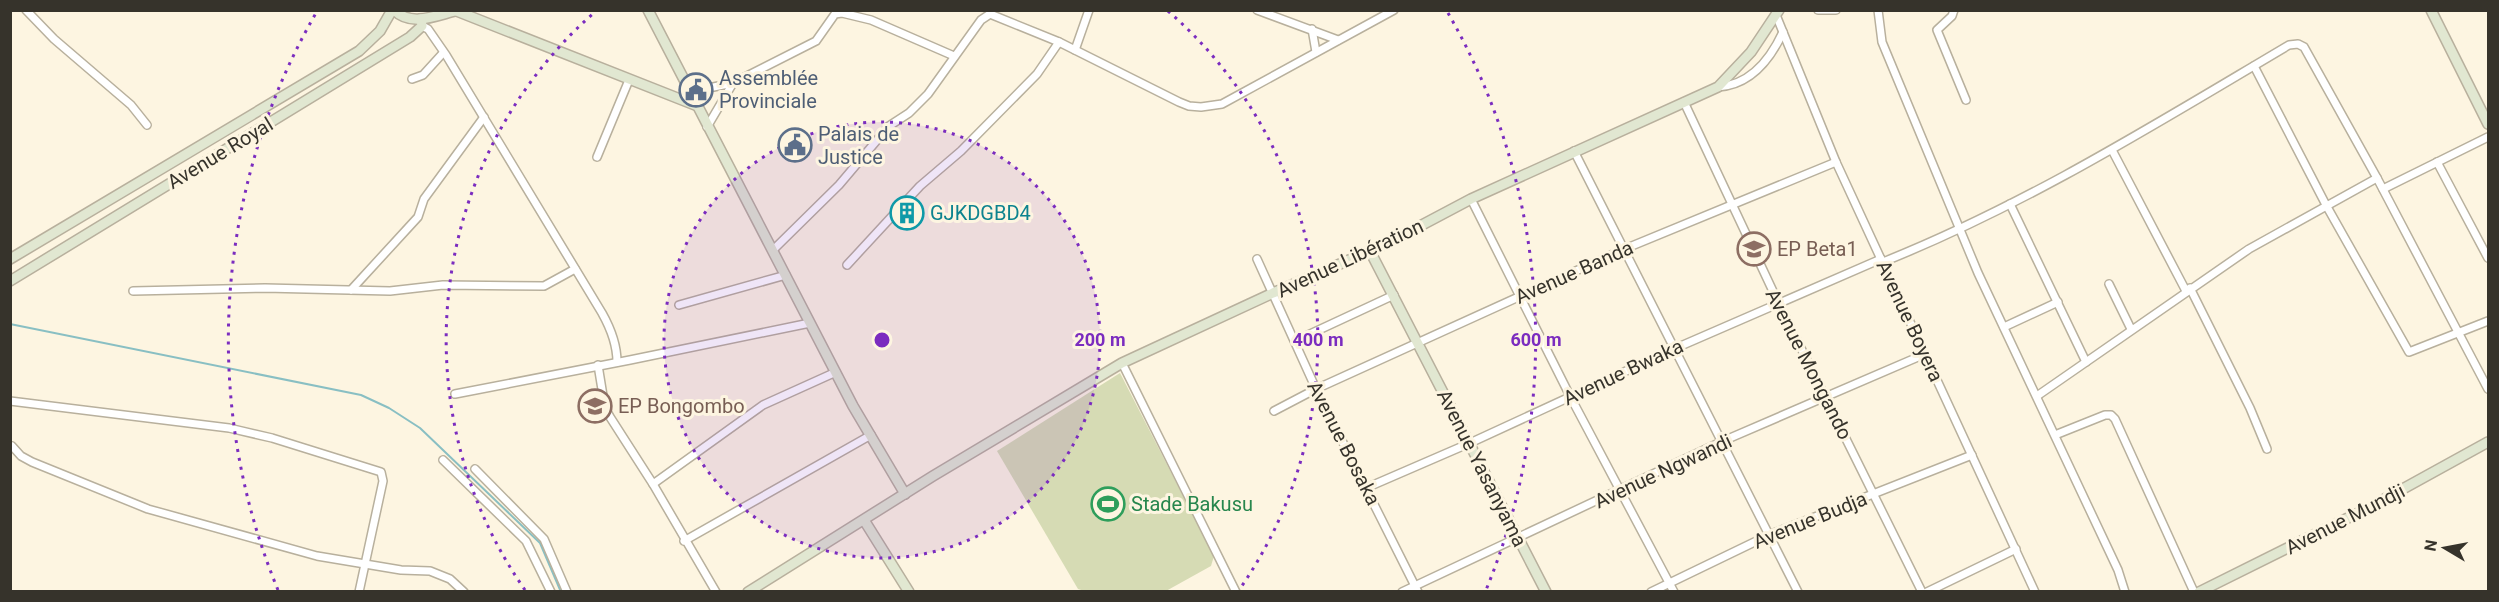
<svg xmlns="http://www.w3.org/2000/svg" width="2499" height="602" font-family="Roboto,sans-serif">
<style>
.green{fill:#d6dbb4}
.lines{fill:none;stroke-linecap:round;stroke-linejoin:round}
.stream{stroke:#89bfc3;stroke-width:2}
.street-casing{stroke:#b8b09d;stroke-width:10}
.secondary-casing{stroke:#b8b09d;stroke-width:12}
.street{stroke:#fff;stroke-width:7}
.secondary{stroke:#e1e7d1;stroke-width:9}
.ring{fill:none;stroke:#7b2cbf;stroke-width:3;stroke-dasharray:3 6}
.labels{text-anchor:middle;stroke-width:6;stroke-linejoin:round;paint-order:stroke}
.service-label{font-size:20px;fill:#4e5e75;stroke:#fdf5e1;text-anchor:start}
.street-label{font-size:20px;fill:#36332b;stroke:#fdf5e1}
.culture-label{font-size:20px;fill:#0d838f;stroke:#fdf5e1;text-anchor:start}
.education-label{font-size:20px;fill:#785e54;stroke:#fdf5e1;text-anchor:start}
.leisure-label{font-size:20px;fill:#27864d;stroke:#fdf5e1;text-anchor:start}
.centre{fill:#7b2cbf;stroke:#fdf5e1;stroke-width:3}
.ring-label{font-size:18px;text-anchor:middle;font-weight:bold;fill:#7b2cbf;stroke:#fdf5e1;stroke-width:6;stroke-linejoin:round;paint-order:stroke}
</style>
<rect width="100%" height="100%" fill="#fdf5e1"/>
<path class="green" d="M 1120,373 L 1214,556 L 1211,566 L 1166,591 L 1088,592 L 1078,589 L 997,451 Z"/>
<g class="lines">
<path class="stream" d="M 10,324 L 361,395 L 389,408 L 420,428 L 540,543 L 561,592"/>
<g class="street-casing">
<g id="street">
<path d="M 26,10 L 54,39 L 131,105 L 147,125"/>
<path d="M 1257,10 L 1338,40"/>
<path d="M 1818,10 L 1836,10"/>
<path d="M 1878,10 L 1882,42 L 1978,273 L 2118,570 L 2125,592"/>
<path d="M 1954,10 L 1952,16 L 1937,30 L 1966,100"/>
<path d="M 1776,15 L 1836,162 L 2035,592"/>
<path d="M 422,26 L 428,29 L 446,55 L 602,313 C 611,329 617,344 617,362"/>
<path d="M 1312,29 L 1316,52"/>
<path d="M 1075,50 L 1089,10"/>
<path d="M 2254,66 L 2326,205 L 2409,352 L 2488,321"/>
<path d="M 412,79 L 423,75 L 443,53"/>
<path d="M 1718,87 C 1750,85 1770,60 1783,32"/>
<path d="M 689,92 L 733,83 L 816,41 L 835,14 L 842,13 L 871,20 L 954,56"/>
<path d="M 1684,102 L 1779,304 L 1922,592"/>
<path d="M 707,127 L 733,83"/>
<path d="M 2112,150 L 2186,291"/>
<path d="M 1574,151 L 1798,592"/>
<path d="M 597,157 L 629,80"/>
<path d="M 2437,162 L 2488,258"/>
<path d="M 2383,189 L 2488,137"/>
<path d="M 1471,199 L 1570,396 L 1674,592"/>
<path d="M 2010,204 L 2086,362"/>
<path d="M 773,250 L 839,185 L 889,126 L 909,113 L 928,94 L 981,20 L 990,14 L 1059,42 L 1179,102 L 1189,106 L 1201,107 L 1222,104 L 1394,10"/>
<path d="M 1257,259 L 1316,389 L 1418,592"/>
<path d="M 1883,262 C 2026,205 2157,123 2289,45 L 2298,44 L 2304,47 L 2377,178 L 2488,389"/>
<path d="M 847,265 L 920,186 L 961,151 L 1037,74 L 1059,42"/>
<path d="M 2109,284 L 2131,329"/>
<path d="M 2190,288 L 2250,408 L 2267,449"/>
<path d="M 351,290 L 418,217 L 424,199 L 484,117"/>
<path d="M 133,291 L 265,288 L 390,291 L 443,285 L 544,286 L 575,269"/>
<path d="M 679,305 L 786,275"/>
<path d="M 2004,327 L 2058,302"/>
<path d="M 1295,341 L 1394,295"/>
<path d="M 1122,363 L 1236,592"/>
<path d="M 598,365 L 605,408 L 610,417 L 653,484 L 716,592"/>
<path d="M 455,394 L 630,360 L 810,323"/>
<path d="M 2037,396 L 2249,249 L 2377,178"/>
<path d="M 10,401 L 229,428 L 272,438 L 381,472 L 383,481 L 359,592"/>
<path d="M 1274,411 L 1316,389 L 1622,250 L 1836,162"/>
<path d="M 2055,435 L 2105,415 L 2111,415 L 2115,419 L 2194,592"/>
<path d="M 12,446 L 21,456 L 32,462 L 148,509 L 317,556 L 401,570 L 430,571 L 450,579 L 464,592"/>
<path d="M 443,460 L 526,541 L 551,592"/>
<path d="M 475,469 L 544,539 L 567,592"/>
<path d="M 653,484 L 763,405 L 836,372"/>
<path d="M 1366,488 L 1470,443 L 1676,348 L 1881,259"/>
<path d="M 684,541 L 871,435"/>
<path d="M 1402,592 L 1723,441 L 1925,354"/>
<path d="M 1651,592 L 1769,535 L 1972,455"/>
<path d="M 1927,592 L 2016,549"/>
</g>
</g>
<g class="secondary-casing">
<g id="secondary">
<path d="M 394,10 C 411,27 435,16 455,11"/>
<path d="M 454,10 L 695,105"/>
<path d="M 648,10 L 853,406 L 905,494"/>
<path d="M 2431,10 L 2488,124"/>
<path d="M 1370,251 L 1546,592"/>
<path d="M 10,259 L 359,51 L 380,31 L 392,10"/>
<path d="M 10,281 L 410,37 L 422,26 L 421,19"/>
<path d="M 864,520 L 909,592"/>
<path d="M 748,592 L 933,476 L 1122,363 L 1273,293 L 1386,244 L 1471,199 L 1718,87 L 1751,52 L 1779,10"/>
<path d="M 2199,592 L 2370,507 L 2488,442"/>
</g>
</g>
<use href="#street" class="street"/>
<use href="#secondary" class="secondary"/>
</g>
<circle cx="882" cy="340" r="218" fill="#7b2cbf" fill-opacity=".12"/>
<g class="ring">
<circle cx="882" cy="340" r="218"/>
<path d="M525 590A436 436 0 0 1 596 11M1168 11A436 436 0 0 1 1239 590"/>
<path d="M278 590A654 654 0 0 1 316 13M1448 13A654 654 0 0 1 1486 590"/>
</g>
<defs>
<g id="civic-ring" transform="scale(1.725)"><circle r="9.5" fill="#fdf5e1" stroke="#5c6f8a" stroke-width="1.5"/><path d="M-.6-6.5H3V-4.5H.6V-3L4-1V1h2V6H-6V1h2V-1L-.6-3ZM-1.2 2.5V6h2.4V2.5Z" fill="#5c6f8a"/></g>
<g id="building-ring" transform="scale(1.725)"><circle r="9.5" fill="#fdf5e1" stroke="#0f9aa8" stroke-width="1.5"/><path d="M-4-6H4V6H1V3H-1V6H-4ZM-2.5-4.3h1.7v1.8h-1.7ZM.8-4.3h1.7v1.8H.8ZM-2.5-1h1.7V.8h-1.7ZM.8-1h1.7V.8H.8Z" fill="#0f9aa8"/></g>
<g id="school-ring" transform="scale(1.725)"><circle r="9.5" fill="#fdf5e1" stroke="#8d6e63" stroke-width="1.5"/><path d="M0-5L7-2L0 1L-7-2ZM-4 1L0 2.5L4 1V4Q0 6-4 4Z" fill="#8d6e63"/></g>
<g id="stadium-ring" transform="scale(1.725)"><circle r="9.5" fill="#fdf5e1" stroke="#2e9e5b" stroke-width="1.5"/><path d="M0-5a6.5 5 0 1 0 0 10a6.5 5 0 1 0 0-10ZM-3.5-1.8h7v3.6h-7Z" fill="#2e9e5b"/></g>
</defs>
<g fill-rule="evenodd">
<use href="#civic-ring" x="696" y="90"/>
<use href="#civic-ring" x="795" y="145"/>
<use href="#building-ring" x="907" y="213"/>
<use href="#school-ring" x="1754" y="249"/>
<use href="#school-ring" x="595" y="406"/>
<use href="#stadium-ring" x="1108" y="504"/>
</g>
<g class="labels">
<g class="service-label">
<text x="719" y="85">Assemblée<tspan x="719" dy="23">Provinciale</tspan></text>
<text x="818" y="141">Palais de<tspan x="818" dy="23">Justice</tspan></text>
</g>
<g class="street-label">
<text transform="translate(220 153) rotate(-31)" y="7">Avenue Royal</text>
<text transform="translate(1350 258) rotate(-25)" y="7">Avenue Libération</text>
<text transform="translate(1574 272) rotate(-24)" y="7">Avenue Banda</text>
<text transform="translate(1910 321) rotate(65)" y="7">Avenue Boyera</text>
<text transform="translate(1809 364) rotate(63)" y="7">Avenue Mongando</text>
<text transform="translate(1623 372) rotate(-25)" y="7">Avenue Bwaka</text>
<text transform="translate(1344 443) rotate(63)" y="7">Avenue Bosaka</text>
<text transform="translate(1482 468) rotate(63)" y="7">Avenue Yasanyama</text>
<text transform="translate(1663 471) rotate(-25)" y="7">Avenue Ngwandi</text>
<text transform="translate(2345 519) rotate(-27)" y="7">Avenue Mundji</text>
<text transform="translate(1810 520) rotate(-22)" y="7">Avenue Budja</text>
</g>
<g class="culture-label">
<text x="930" y="220">GJKDGBD4</text>
</g>
<g class="education-label">
<text x="1777" y="256">EP Beta1</text>
<text x="618" y="413">EP Bongombo</text>
</g>
<g class="leisure-label">
<text x="1131" y="511">Stade Bakusu</text>
</g>
</g>
<circle cx="882" cy="340" r="9" class="centre"/>
<g class="ring-label">
<text x="1100" y="346">200 m</text>
<text x="1318" y="346">400 m</text>
<text x="1536" y="346">600 m</text>
</g>
<rect width="2499" height="602" fill="none" stroke="#36332b" stroke-width="24"/>
<g transform="translate(2445 548) rotate(280)" stroke="#fdf5e1" stroke-width="4.5" paint-order="stroke">
<path d="M0-4.5L10 22L0 15L-10 22Z" fill="#36332b"/>
<text y="-9" font-size="16" font-weight="bold" text-anchor="middle" fill="#36332b">N</text>
</g>
</svg>
